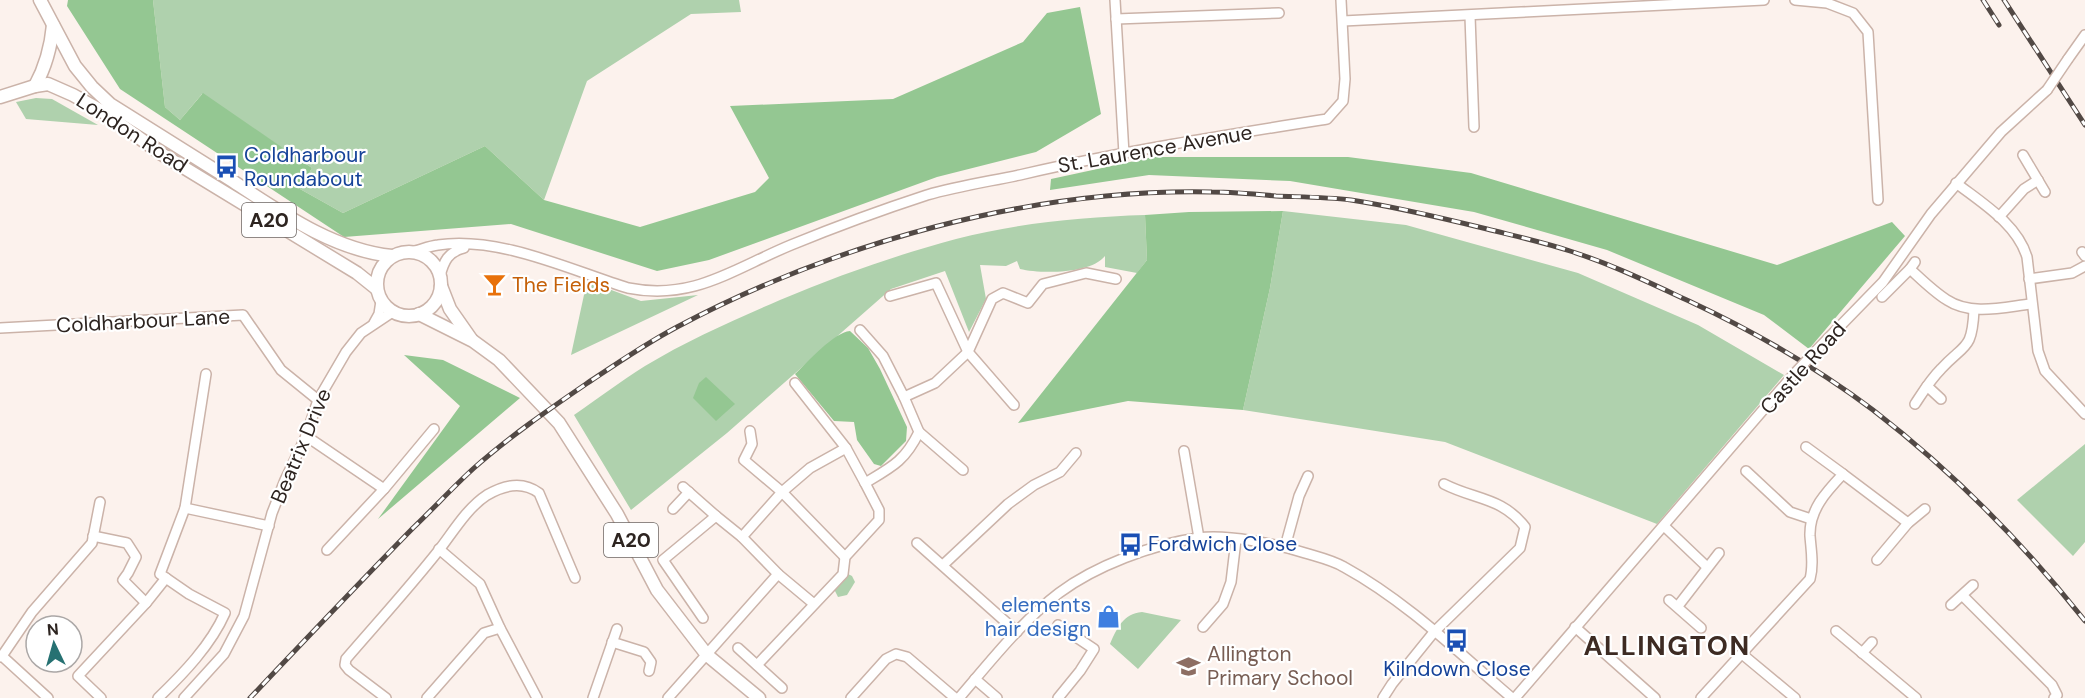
<svg xmlns="http://www.w3.org/2000/svg" width="2085" height="698" font-family="'DM Sans',sans-serif">
<style>
.green{fill:#afd1ad}
.forest{fill:#94c792}
.lines{fill:none;stroke-linecap:round;stroke-linejoin:round}
.minor-casing{stroke:#cbb3a9;stroke-width:12}
.major-casing{stroke:#cbb3a9;stroke-width:15}
.minor{stroke:#fff;stroke-width:9}
.major{stroke:#fff;stroke-width:12}
.rail-casing{stroke:#524945;stroke-width:5}
.rail{stroke:#fff;stroke-width:3;stroke-dasharray:9;stroke-linecap:butt}
.minor-bridge-casing{stroke:#cbb3a9;stroke-width:12;stroke-linecap:butt}
.minor-bridge{stroke:#fff;stroke-width:9}
.labels{text-anchor:middle;dominant-baseline:central;stroke-width:4.5;stroke-linejoin:round;paint-order:stroke}
.shield{fill:#fff;stroke:#6c6663;stroke-width:1.5}
.shield-label{font-size:20px;font-weight:bold;fill:#2d2420}
.street-label{font-size:21px;fill:#2d2420;stroke:#fff}
.transit-label{font-size:21px;fill:#164399;stroke:#fff;text-anchor:start}
.food-label{font-size:21px;fill:#c56008;stroke:#fff;text-anchor:start}
.shop-label{font-size:21px;fill:#366cbe;stroke:#fff;text-anchor:end}
.education-label{font-size:21px;fill:#785e54;stroke:#fff;text-anchor:start}
.district-label{font-size:27px;font-weight:bold;letter-spacing:1.5px;fill:#3d2b23;stroke:#fff}
</style>
<rect width="100%" height="100%" fill="#fcf2ed"/>
<g class="green">
<polygon points="153,0 739,0 741,12 691,14 587,81 544,200 485,146 343,213 300,189 312,168 202,94 180,120 165,107"/>
<polygon points="36,98 52,99 98,125 26,119 16,102"/>
<polygon points="1283,211 1406,225 1578,273 1698,325 1784,375 1657,524 1445,442 1243,410 1270,288"/>
<path d="M1145 215 1147 260 1137 273 1105 267V256C1091 274 1041 274 1020 269L1017 261 1006 266 980 265 986 299 969 332 945 271 891 289 727 433 631 510 574 415C597 399 621 381 645 366 688 340 734 320 780 300 837 276 896 255 956 239 1017 223 1082 217 1145 215Z"/>
<polygon points="587,281 641,301 698,295 571,355"/>
<polygon points="2085,444 2085,542 2073,556 2017,500"/>
<polygon points="846,573 852,576 855,582 847,595 838,597 834,589"/>
<path d="M1142 612 1181 620 1138 669 1110 644C1117 628 1123 614 1142 612Z"/>
</g>
<g class="forest">
<polygon points="68,0 153,0 165,107 180,120 203,93 312,168 300,189 343,213 485,146 544,200 640,227 755,192 769,178 730,106 893,99 1023,42 1047,13 1080,7 1101,114 1036,152 937,177 709,260 657,271 511,224 344,237 120,89 67,6"/>
<polygon points="1153,157 1348,157 1471,173 1777,265 1892,222 1905,236 1809,349 1764,315 1607,250 1474,212 1290,181 1149,175 1050,190 1051,179"/>
<polygon points="1283,211 1270,288 1243,410 1128,401 1018,423 1147,260 1145,215 1189,212"/>
<path d="M850 331 868 348 880 369 907 427 906 441 881 466 874 464 857 440 854 422 834 421 795 374C807 363 834 332 850 331Z"/>
<polygon points="404,355 443,360 520,398 378,519 460,406"/>
<polygon points="706,377 735,404 716,421 693,398 699,383"/>
</g>
<g class="lines">
<defs>
<g id="minor">
<polyline points="1115,0 1124,154"/>
<polyline points="1795,0 1827,3 1853,13 1868,32 1878,200"/>
<polyline points="1470,16 1474,127"/>
<polyline points="1116,19 1279,13"/>
<path d="M1343 21C1483 15 1623 7 1764 0"/>
<polyline points="2068,59 2085,35"/>
<polyline points="2023,155 2045,192"/>
<path d="M1956 183C1982 203 2017 224 2027 257L2038 351 2045 371 2085 414"/>
<polyline points="1999,217 2024,189 2038,180"/>
<path d="M411 252C420 250 429 246 438 245 500 236 570 270 628 288 693 301 733 269 791 245 835 227 881 210 927 195 958 186 992 181 1024 174 1124 151 1226 135 1327 119L1343 101 1345 79 1341 0"/>
<polyline points="2082,252 2085,256"/>
<path d="M1910 269C1922 280 1934 292 1947 300 1971 316 2004 307 2031 304"/>
<path d="M440 276C444 261 448 252 464 248"/>
<polyline points="2029,279 2072,273 2085,266"/>
<polyline points="890,296 936,283 968,352 1014,405"/>
<polyline points="1882,297 1910,269 1915,262"/>
<polyline points="374,323 379,314 381,301"/>
<polyline points="0,328 243,315 281,370 318,400"/>
<polyline points="860,330 883,356 904,397"/>
<polyline points="1810,357 1883,282 1931,214 2001,132 2047,90"/>
<polyline points="795,383 846,448"/>
<polyline points="1927,386 1941,399"/>
<path d="M1915 404C1923 392 1930 380 1941 369 1965 343 1972 351 1974 310"/>
<polyline points="750,431 752,444 744,460 782,492 845,557"/>
<polyline points="919,432 963,470"/>
<polyline points="306,436 384,489"/>
<polyline points="1184,451 1199,538"/>
<polyline points="1746,471 1790,512 1811,519"/>
<polyline points="1843,474 1908,523"/>
<polyline points="683,487 716,516"/>
<polyline points="185,508 269,526"/>
<polyline points="673,509 689,492"/>
<polyline points="1664,526 1707,567"/>
<polyline points="93,536 127,543 136,557 128,573 123,580 146,603 78,676 101,698"/>
<polyline points="917,543 1017,632"/>
<polyline points="1285,547 1299,496 1308,476"/>
<polyline points="439,549 480,584 500,628 537,698"/>
<polyline points="327,550 384,489 434,429"/>
<polyline points="1877,560 1908,523 1925,509"/>
<polyline points="943,565 1008,504 1034,485 1060,472 1076,453"/>
<polyline points="778,574 814,604"/>
<polyline points="1963,596 2052,685 2057,695 2054,698"/>
<polyline points="1669,600 1701,628"/>
<polyline points="146,603 166,578"/>
<polyline points="1951,605 1973,585"/>
<polyline points="1678,606 1719,553"/>
<polyline points="703,618 663,560 716,516 742,537"/>
<polyline points="1058,625 1094,649 1080,671 1058,698"/>
<polyline points="1203,627 1223,604 1231,582 1236,540"/>
<polyline points="1575,627 1655,698"/>
<polyline points="1836,631 1916,698"/>
<polyline points="612,642 644,652 651,662 649,671"/>
<polyline points="738,648 782,688"/>
<polyline points="1862,653 1872,642"/>
<polyline points="1742,654 1795,698"/>
<polyline points="2,656 32,612 92,543 100,502"/>
<polyline points="0,657 2,656 48,698"/>
<polyline points="757,665 843,574 845,557 879,520 879,510 865,483"/>
<polyline points="975,679 997,698"/>
<path d="M158 698C183 674 211 645 225 613L189 594 160 574 185 508 206 374"/>
<polyline points="184,698 224,654 244,616 272,513 285,480 306,436 318,400 346,352 361,333 394,311"/>
<path d="M386 698 349 670 345 665 346 659C377 623 409 588 439 550 453 532 467 508 487 495 504 485 523 481 539 493L575 578"/>
<polyline points="427,698 484,633 500,628"/>
<polyline points="593,698 617,629"/>
<path d="M668 698 778 574 742 537 782 492 810 468 846 448 865 483C892 467 905 461 919 432L904 397 935 383 968 352 992 299 1003 293 1028 303 1043 284 1086 273 1116 279"/>
<polyline points="851,698 886,659 896,654 907,657 955,698"/>
<path d="M959 698C990 662 1021 622 1059 593 1095 566 1153 544 1198 538 1228 534 1276 544 1305 553 1318 557 1332 560 1344 567 1406 601 1458 652 1512 698"/>
<path d="M1383 698 1392 684 1434 632 1520 548 1525 527C1502 497 1475 500 1444 484"/>
<polyline points="1515,698 1794,374"/>
<path d="M1701 698 1810 579C1814 564 1811 550 1810 536 1809 510 1826 492 1843 474L1806 447"/>
</g>
<g id="major">
<path d="M40 0 75 66 92 87 110 104C150 129 191 155 231 180 280 212 333 250 392 256"/>
<path d="M35 86C46 66 51 47 53 25"/>
<polyline points="0,97 35,86 48,84 73,95 105,113 160,153 357,273 377,289"/>
<circle cx="409" cy="284" r="32"/>
<polyline points="441,286 450,309 471,339"/>
<polyline points="419,314 473,341 499,360 559,423 617,514 657,590 707,655 759,698"/>
</g>
</defs>
<use href="#minor" class="minor-casing"/>
<use href="#major" class="major-casing"/>
<use href="#minor" class="minor"/>
<use href="#major" class="major"/>
<defs>
<g id="rail">
<polyline points="1983,0 1999,25"/>
<polyline points="2004,0 2085,125"/>
<path d="M250 698C304 641 358 584 413 528 434 508 453 487 474 468 509 437 548 410 586 384 616 364 645 344 677 327 835 243 1032 188 1212 192 1233 192 1255 194 1276 196 1301 197 1326 197 1351 200 1397 207 1442 218 1487 229 1515 236 1543 242 1570 251 1611 264 1650 283 1689 301 1753 331 1816 367 1873 410 1952 471 2023 543 2085 621"/>
</g>
</defs>
<use href="#rail" class="rail-casing"/>
<use href="#rail" class="rail"/>
<defs>
<g id="minor-bridge">
<polyline points="2047,90 2068,59"/>
<polyline points="1794,374 1810,357"/>
</g>
</defs>
<use href="#minor-bridge" class="minor-bridge-casing"/>
<use href="#minor-bridge" class="minor-bridge"/>
</g>
<defs>
<symbol id="bus-bare" viewBox="-9 -9 18 18"><path d="M-5-6H5V4H4V6H2V4H-2V6H-4V4H-5ZM-3.5-4V0h7V-4ZM-3.5 1.2v1.5H-2V1.2ZM2 1.2v1.5H3.5V1.2Z" fill="#1a4fb4" stroke="#fff" stroke-width="2.5" paint-order="stroke"/></symbol>
<symbol id="bar-bare" viewBox="-9 -9 18 18"><path d="M-6-5H6L.8 .8V4.5H3.5V6h-7V4.5H-.8V.8Z" fill="#e8710a" stroke="#fff" stroke-width="2.5" paint-order="stroke"/></symbol>
<symbol id="shop-bare" viewBox="-9 -9 18 18"><path d="M-5-2.5h2.3a2.7 3.5 0 0 1 5.4 0H5L5.5 6h-11ZM-1.5-2.5h3a1.5 2.3 0 0 0-3 0Z" fill="#3f7fe0" stroke="#fff" stroke-width="2.5" paint-order="stroke"/></symbol>
<symbol id="school-bare" viewBox="-9 -9 18 18"><path d="M0-5L7-2L0 1L-7-2ZM-4 1L0 2.5L4 1V4Q0 6-4 4Z" fill="#8d6e63" stroke="#fff" stroke-width="2.5" paint-order="stroke"/></symbol>
</defs>
<g fill-rule="evenodd">
<use href="#bus-bare" x="210" y="150" width="33" height="33"/>
<use href="#bar-bare" x="478" y="268" width="33" height="33"/>
<use href="#bus-bare" x="1114" y="528" width="33" height="33"/>
<use href="#shop-bare" x="1092" y="600" width="33" height="33"/>
<use href="#bus-bare" x="1440" y="624" width="33" height="33"/>
<use href="#school-bare" x="1172" y="650" width="33" height="33"/>
</g>
<g class="labels">
<g class="shield">
<rect x="242" y="203" width="54" height="34" rx="4.5"/>
<rect x="604" y="523" width="54" height="34" rx="4.5"/>
</g>
<g class="shield-label">
<text x="269" y="220">A20</text>
<text x="631" y="540">A20</text>
</g>
<g class="street-label">
<text transform="translate(132 133) rotate(33)">London Road</text>
<text transform="translate(1155 149) rotate(-10)">St. Laurence Avenue</text>
<text transform="translate(143 321) rotate(-3)">Coldharbour Lane</text>
<text transform="translate(1803 368) rotate(-48)">Castle Road</text>
<text transform="translate(301 446) rotate(-67)">Beatrix Drive</text>
</g>
<g class="transit-label">
<text x="244" y="155">Coldharbour<tspan x="244" dy="24">Roundabout</tspan></text>
<text x="1148" y="544">Fordwich Close</text>
<text x="1457" y="669" text-anchor="middle">Kilndown Close</text>
</g>
<g class="food-label">
<text x="512" y="285">The Fields</text>
</g>
<g class="shop-label">
<text x="1091" y="605">elements<tspan x="1091" dy="24">hair design</tspan></text>
</g>
<g class="education-label">
<text x="1207" y="654">Allington<tspan x="1207" dy="24">Primary School</tspan></text>
</g>
<g class="district-label">
<text x="1667" y="645">ALLINGTON</text>
</g>
</g>
<g transform="translate(54 644) rotate(355)"><circle r="28" fill="#ffffff" stroke="#aba7a6" stroke-width="1.5"/>
<path d="M0-4.5L10 22L0 15L-10 22Z" fill="#267172"/>
<text y="-9" font-size="16" font-weight="bold" text-anchor="middle" fill="#2d2420">N</text>
</g>
</svg>
